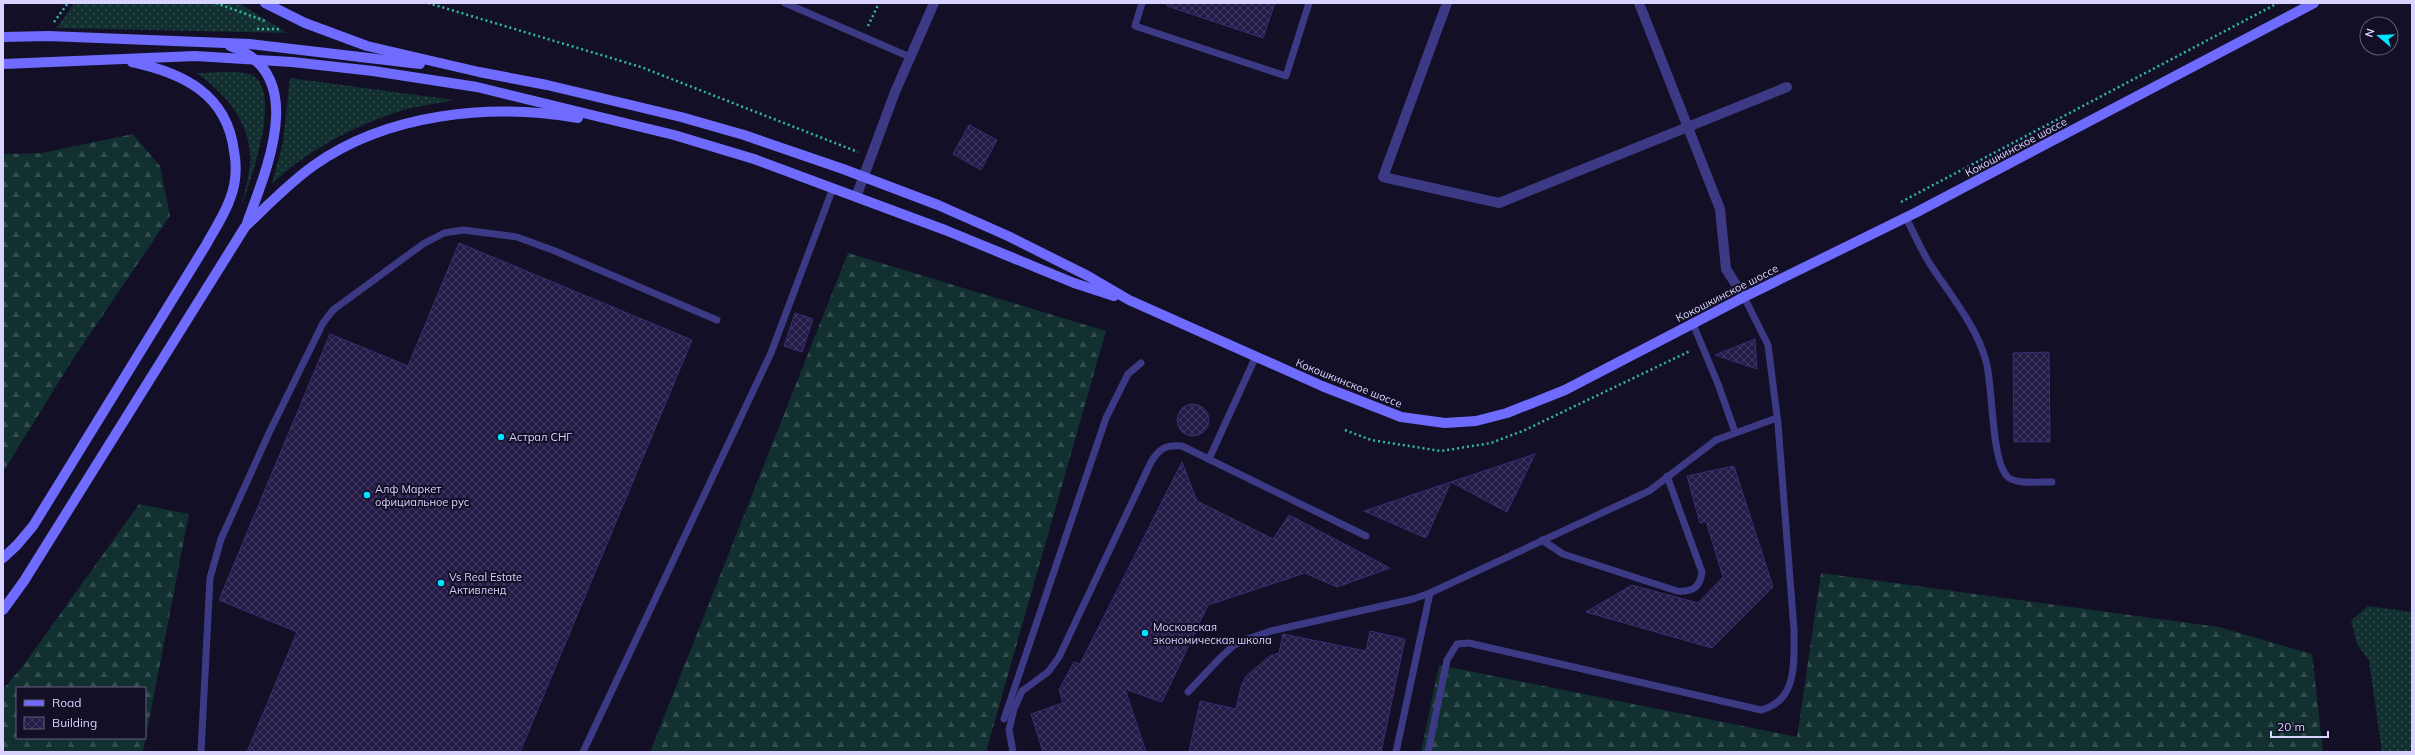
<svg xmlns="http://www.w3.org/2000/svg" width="2415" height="755" font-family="Mulish,sans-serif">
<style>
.grass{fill:url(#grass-dots)}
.forest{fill:url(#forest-firs);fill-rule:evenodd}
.building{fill:url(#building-cross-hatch);stroke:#3b2d73}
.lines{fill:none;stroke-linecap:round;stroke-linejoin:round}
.path{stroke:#2fb8b0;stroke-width:2.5;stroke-dasharray:2 3;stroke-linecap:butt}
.service{stroke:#3d3a85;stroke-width:7}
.minor{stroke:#3d3a85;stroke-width:10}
.secondary{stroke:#6f6bff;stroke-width:10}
.poi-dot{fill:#00e5ff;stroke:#130f26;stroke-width:1.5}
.labels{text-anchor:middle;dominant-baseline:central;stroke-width:4;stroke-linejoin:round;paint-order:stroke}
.street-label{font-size:11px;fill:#d9d4ff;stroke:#130f26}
.poi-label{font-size:11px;fill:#d9d4ff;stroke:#130f26;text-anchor:start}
</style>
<defs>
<pattern id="grass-dots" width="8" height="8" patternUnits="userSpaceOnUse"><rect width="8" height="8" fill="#12302f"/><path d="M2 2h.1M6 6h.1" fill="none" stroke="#344d4e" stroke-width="1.8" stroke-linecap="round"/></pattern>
<pattern id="forest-firs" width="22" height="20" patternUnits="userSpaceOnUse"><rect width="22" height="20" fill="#12302f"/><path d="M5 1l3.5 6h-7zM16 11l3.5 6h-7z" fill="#344d4e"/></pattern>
<pattern id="building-cross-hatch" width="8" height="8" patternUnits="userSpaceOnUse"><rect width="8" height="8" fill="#241b47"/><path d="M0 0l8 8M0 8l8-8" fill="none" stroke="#433b63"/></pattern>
</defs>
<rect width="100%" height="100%" fill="#130f26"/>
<g class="grass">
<polygon points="74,3 239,3 287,33 57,28"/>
<path d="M196 73C211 73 236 70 249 74 286 86 249 184 241 207 244 194 248 180 250 167 254 128 228 94 196 73Z"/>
<path d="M290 78 454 100C433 104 409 107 388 115 347 130 304 153 272 184L283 142Z"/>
<polygon points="2368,606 2412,612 2412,752 2382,752 2369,660 2357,644 2351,621"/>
</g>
<g class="forest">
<polygon points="133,134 160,166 170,216 73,359 3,472 3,154 42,153"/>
<polygon points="848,253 1106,331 986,752 650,752"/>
<path d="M139 504 189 514 143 752H3V689L23 666ZM17 688H145V738H17Z"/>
<polygon points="1821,573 2219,627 2312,654 2323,752 1421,752 1439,665 1797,737"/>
</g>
<g class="building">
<polygon points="1167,3 1275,3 1263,38 1167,6"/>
<polygon points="969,125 997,140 981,170 953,154"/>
<polygon points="459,243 692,340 520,752 247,752 297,632 219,600 330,334 408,366"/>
<polygon points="795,313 813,319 802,352 784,346"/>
<polygon points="1755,339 1757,369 1715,355"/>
<polygon points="2049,352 2050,442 2014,442 2013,353"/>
<circle cx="1193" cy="420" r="16"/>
<polygon points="1535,454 1507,512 1451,482"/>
<polygon points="1182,462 1197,501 1273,539 1289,515 1390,568 1337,587 1305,573 1208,605 1162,702 1125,689 1146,752 1043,752 1031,714 1063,703 1059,690 1074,662 1080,664"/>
<polygon points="1734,466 1773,587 1712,648 1586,612 1632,585 1698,603 1723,577 1706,521 1700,523 1687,476"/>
<polygon points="1451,482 1426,538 1364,511"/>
<polygon points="1370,631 1405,639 1381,752 1189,752 1200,701 1236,709 1241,687 1246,676 1270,656 1279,653 1283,634 1366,651"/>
</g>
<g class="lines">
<g class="path">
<polyline points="216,3 265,21"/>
<polyline points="428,3 641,67 858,152"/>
<polyline points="54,22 68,3"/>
<polyline points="868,26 879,3"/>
<polyline points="257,29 282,29"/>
<polyline points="1901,202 2278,3"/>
<polyline points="1345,430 1371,440 1441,451 1491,443 1525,430 1690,351"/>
</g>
<g class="service">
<polyline points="785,3 910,57"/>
<polyline points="1142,3 1135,26 1286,76 1309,3"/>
<path d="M1906 218C1914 233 1921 250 1930 264 1950 295 1976 325 1986 361 1993 386 1991 456 2006 475 2014 486 2040 481 2052 482"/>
<polyline points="1693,324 1718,384 1735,432"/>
<polyline points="1209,459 1256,356"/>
<path d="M1542 540 1563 554 1677 591C1692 592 1700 588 1702 572L1667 476"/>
<polyline points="1188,692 1220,658 1234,645 1247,639 1271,631 1413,599 1430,593 1649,491 1716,440 1777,418"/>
<polyline points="1004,719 1106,418 1128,374 1141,363"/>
<polyline points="201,752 210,578 221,539 269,433 323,323 333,310 423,244 444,233 463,230 517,237 555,251 717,320"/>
<polyline points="583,752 771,353 833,188"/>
<path d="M1013 752 1009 730 1014 709 1022 691 1048 672 1059 657 1151 462C1160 448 1165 445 1182 446L1366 536"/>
<polyline points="1396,752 1430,593"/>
<path d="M1428 752 1447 660 1457 644 1469 643 1761 710C1798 701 1794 661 1794 630L1778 424 1768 345 1744 297"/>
</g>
<g class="minor">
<polyline points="1447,3 1383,177 1499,203 1787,87"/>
<polyline points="1639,3 1720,209 1726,269 1744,297"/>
<polyline points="856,197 895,92 934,3"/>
</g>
<g class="secondary">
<polyline points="265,3 305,23 367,46 479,72 547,85 681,117 744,135 843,169 938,205 1008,236 1088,276 1129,300 1322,386 1401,417 1445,423 1476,421 1507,413 1565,390 1744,297 1917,212 2314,3"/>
<polyline points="3,37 48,36 250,44 420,64"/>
<path d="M230 46C309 73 267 168 247 223"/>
<polyline points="3,64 195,56 292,62 373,71 477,87 674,135 754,159 945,230 1074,283 1114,296"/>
<path d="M3 558 17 545 33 526 206 245C214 230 224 216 230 199 236 184 237 167 234 151 227 94 183 73 132 62"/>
<path d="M3 610 24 581 245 227C267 206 288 184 313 166 387 113 491 103 578 118"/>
</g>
</g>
<g class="poi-dot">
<circle cx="501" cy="437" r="4"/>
<circle cx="367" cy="495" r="4"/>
<circle cx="441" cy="583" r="4"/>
<circle cx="1145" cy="633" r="4"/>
</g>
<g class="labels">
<g class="street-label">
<text transform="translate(2016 147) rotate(-28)">Кокошкинское шоссе</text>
<text transform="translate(1727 293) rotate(-27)">Кокошкинское шоссе</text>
<text transform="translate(1349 383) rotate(22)">Кокошкинское шоссе</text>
</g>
<g class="poi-label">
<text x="509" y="437">Астрал СНГ</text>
<text x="375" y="489">Алф Маркет<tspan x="375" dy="13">официальное рус</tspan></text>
<text x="449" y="577">Vs Real Estate<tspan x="449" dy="13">Активленд</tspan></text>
<text x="1153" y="627">Московская<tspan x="1153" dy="13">экономическая школа</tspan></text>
</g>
</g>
<rect width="2415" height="755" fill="none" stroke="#d9d4ff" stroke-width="8"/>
<rect x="16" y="687" width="130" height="52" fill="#130f26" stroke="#625e7d"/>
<rect x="24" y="700" width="20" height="6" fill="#6f6bff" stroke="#625e7d"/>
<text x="52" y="707" font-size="12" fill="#d9d4ff">Road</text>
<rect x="24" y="717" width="20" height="12" fill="url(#building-cross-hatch)" stroke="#625e7d"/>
<text x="52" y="727" font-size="12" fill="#d9d4ff">Building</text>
<g transform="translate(2379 36) rotate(289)"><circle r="19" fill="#130f26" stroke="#625e7d"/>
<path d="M0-3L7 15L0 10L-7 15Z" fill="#00e5ff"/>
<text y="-6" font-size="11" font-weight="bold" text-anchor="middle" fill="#d9d4ff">N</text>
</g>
<path d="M2271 731v6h57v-6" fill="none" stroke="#d9d4ff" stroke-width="2"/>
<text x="2277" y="731" font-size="12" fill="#d9d4ff" stroke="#130f26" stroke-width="3" paint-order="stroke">20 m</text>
</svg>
